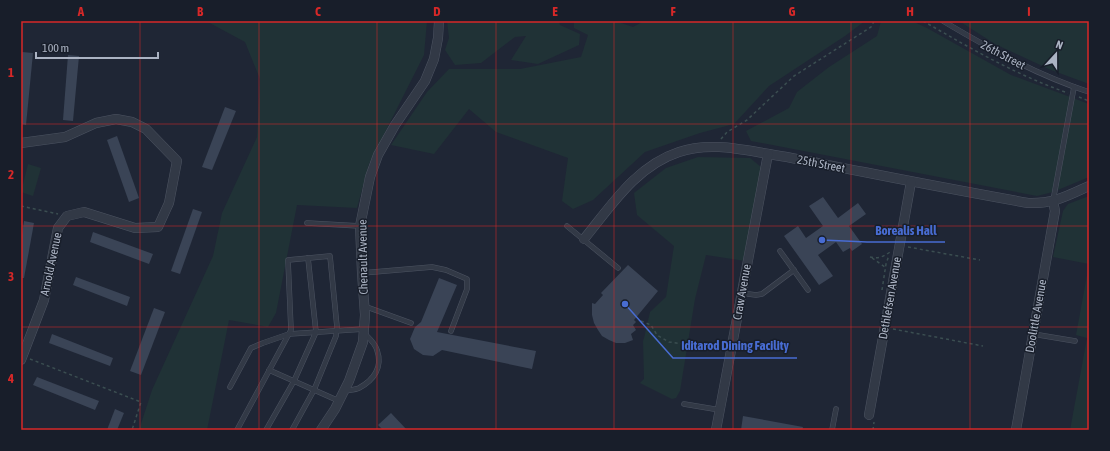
<svg xmlns="http://www.w3.org/2000/svg" width="1110" height="451" font-family="'Asap Condensed',sans-serif">
<style>
.green{fill:#203236}
.building{fill:#3a4456}
.lines{fill:none;stroke-linecap:round;stroke-linejoin:round}
.lane-casing{stroke:#4c5361;stroke-width:5.5}
.street-casing{stroke:#4c5361;stroke-width:10}
.path{stroke:#3b4e51;stroke-width:1.5;stroke-dasharray:3 3;stroke-linecap:butt}
.lane{stroke:#323946;stroke-width:4.5}
.street{stroke:#323946;stroke-width:9}
.grid{fill:none;stroke:#d62828;stroke-width:1;stroke-opacity:0.55}
.labels{text-anchor:middle;dominant-baseline:central;stroke-width:3;stroke-linejoin:round;paint-order:stroke}
.street-label{font-size:12px;fill:#abb3c3;stroke:#181e2a}
.leader{fill:none;stroke:#486cd2;stroke-width:1.5}
.callout-dot{fill:#486cd2;stroke:#181e2a;stroke-width:1.5}
.callout-label{font-size:13px;text-anchor:middle;font-weight:bold;fill:#486cd2;stroke:#181e2a;stroke-width:3;stroke-linejoin:round;paint-order:stroke}
.neatline{fill:none;stroke:#d62828;stroke-width:1.5}
.grid-label{font-size:13px;text-anchor:middle;font-weight:bold;fill:#d62828}
</style>
<rect width="100%" height="100%" fill="#1f2635"/>
<g class="green">
<polygon points="206,21 427,21 424,55 369,164 357,208 297,205 276,313 268,327 229,320 207,430 139,430 152,390 213,256 222,213 257,137 260,79 245,42"/>
<polygon points="447,21 559,21 560,25 580,34 579,45 538,64 511,60 526,36 515,37 481,63 455,65 445,50 449,38"/>
<polygon points="574,21 615,21 633,27 644,21 865,21 845,36 769,86 734,124 700,133 645,152 593,200 573,209 562,201 568,158 496,132 469,109 434,154 391,145 427,92 449,69 520,69 581,57 588,35 574,28"/>
<polygon points="881,21 912,21 927,28 1011,75 1089,104 1089,177 1053,192 1037,196 751,141 746,131 789,108 797,92 829,67 877,36"/>
<polygon points="959,21 1089,21 1089,84 1051,70 995,44"/>
<polygon points="698,157 750,158 761,167 745,261 706,255 695,299 680,391 676,398 672,399 640,383 644,379 643,341 644,338 650,312 666,297 674,246 637,215 634,193 666,168"/>
<polygon points="28,164 41,168 33,196 21,192"/>
<polygon points="1089,196 1089,430 1070,430 1087,338 1076,335 1089,264 1053,257 1063,211 1068,204"/>
</g>
<g class="building">
<polygon points="22,52 33,53 26,125 21,124 21,66"/>
<polygon points="68,55 79,56 73,121 63,120"/>
<polygon points="225,107 236,111 212,170 202,167"/>
<polygon points="117,136 139,198 129,202 107,140"/>
<polygon points="823,197 838,218 858,203 866,214 849,226 862,244 852,251 850,248 843,252 836,242 818,255 833,276 819,285 784,236 798,226 806,238 823,226 809,206"/>
<polygon points="193,209 202,212 180,274 171,271"/>
<polygon points="24,221 34,223 24,278 21,278 21,241"/>
<polygon points="93,232 153,254 149,264 90,242"/>
<polygon points="628,265 658,291 634,320 636,322 633,325 636,330 631,334 633,340 625,343 616,343 609,340 602,336 598,330 594,323 592,315 592,303 595,304 603,295 601,293"/>
<polygon points="76,277 130,297 127,306 73,285"/>
<polygon points="439,278 457,285 437,332 536,351 532,369 442,350 433,356 423,355 414,349 410,339 415,327 421,322"/>
<polygon points="154,308 165,312 141,375 130,371"/>
<polygon points="52,334 113,358 110,366 49,343"/>
<polygon points="37,377 99,401 95,410 33,385"/>
<polygon points="115,409 124,413 117,430 107,430"/>
<polygon points="391,413 407,430 383,430 378,425"/>
<polygon points="743,416 803,427 802,430 741,430"/>
</g>
<g class="lines">
<defs>
<g id="lane">
<path d="M943 21C990 49 1037 75 1089 92"/>
<polyline points="1053,201 1074,87"/>
<polyline points="307,223 360,226"/>
<polyline points="567,226 618,268"/>
<polyline points="780,251 808,290"/>
<polyline points="362,273 432,267 446,270 467,279 467,289 451,331"/>
<polyline points="741,293 756,295 762,294 794,270"/>
<polyline points="364,306 411,323"/>
<polyline points="1033,334 1075,341"/>
<polyline points="269,370 339,401"/>
<polyline points="230,387 251,348 263,343 289,334 364,329"/>
<path d="M344 391C349 390 355 390 359 388 374 380 383 367 377 350 375 343 369 338 364 333"/>
<polyline points="684,404 720,410"/>
<polyline points="237,430 291,330 288,260 330,256 337,327 336,336 314,390 292,430"/>
<polyline points="266,430 294,381 316,332 308,258"/>
<polyline points="832,430 836,409"/>
</g>
<g id="street">
<polyline points="21,143 65,137 96,123 116,119 132,122 146,129 177,161 169,203 158,227 135,228 84,212 67,216 58,228 44,300 21,360"/>
<path d="M584 239C611 206 636 166 679 152 708 142 739 149 769 154 800 159 832 166 864 172 919 183 973 193 1028 203 1053 204 1067 196 1089 186"/>
<polyline points="869,415 911,182"/>
<polyline points="321,430 335,409 349,381 363,342 365,315 362,273 360,226 370,177 378,155 395,125 425,81 434,59 438,38 439,21"/>
<polyline points="716,430 768,154"/>
<polyline points="1016,430 1055,211 1053,201"/>
</g>
</defs>
<use href="#lane" class="lane-casing"/>
<use href="#street" class="street-casing"/>
<g class="path">
<path d="M923 21C970 48 1016 75 1068 93"/>
<polyline points="1079,97 1089,101"/>
<polyline points="721,139 727,132 747,120 794,76 871,27 874,21"/>
<polyline points="21,206 58,214"/>
<polyline points="908,247 980,260"/>
<path d="M870 257C878 259 883 257 890 252"/>
<polyline points="872,258 885,267"/>
<polyline points="882,290 886,264 889,255"/>
<polyline points="641,321 651,325 657,335 669,342 691,345"/>
<polyline points="893,329 983,346"/>
<polyline points="30,359 141,402 132,430"/>
<polyline points="873,430 874,422"/>
</g>
<use href="#lane" class="lane"/>
<use href="#street" class="street"/>
</g>
<path class="grid" d="M140 21V430M259 21V430M377 21V430M496 21V430M614 21V430M733 21V430M851 21V430M970 21V430M21 124H1089M21 226H1089M21 327H1089"/>
<g class="labels">
<g class="street-label">
<text transform="translate(1003 55) rotate(28)">26th Street</text>
<text transform="translate(821 164) rotate(11)">25th Street</text>
<text transform="translate(363 257) rotate(-91)">Chenault Avenue</text>
<text transform="translate(51 264) rotate(-78)">Arnold Avenue</text>
<text transform="translate(742 292) rotate(-80)">Craw Avenue</text>
<text transform="translate(890 298) rotate(-80)">Dethlefsen Avenue</text>
<text transform="translate(1036 316) rotate(-80)">Doolittle Avenue</text>
</g>
</g>
<path class="leader" d="M822 240L867 242H945M625 304L673 358H797"/>
<g class="callout-dot">
<circle cx="822" cy="240" r="4"/>
<circle cx="625" cy="304" r="4"/>
</g>
<g class="callout-label">
<text x="906" y="235">Borealis Hall</text>
<text x="735" y="350">Iditarod Dining Facility</text>
</g>
<rect width="1110" height="451" fill="none" stroke="#181e2a" stroke-width="44"/>
<g transform="translate(1056 54) rotate(21)" stroke="#181e2a" stroke-width="3" paint-order="stroke">
<path d="M0-3L7 15L0 10L-7 15Z" fill="#abb3c3"/>
<text y="-6" font-size="11" font-weight="bold" text-anchor="middle" fill="#abb3c3">N</text>
</g>
<path d="M36 52v6h122v-6" fill="none" stroke="#abb3c3" stroke-width="2"/>
<text x="42" y="52" font-size="12" fill="#abb3c3" stroke="#181e2a" stroke-width="3" paint-order="stroke">100 m</text>
<rect x="22" y="22" width="1066" height="407" class="neatline"/>
<g class="grid-label">
<text x="81" y="16">A</text>
<text x="200" y="16">B</text>
<text x="318" y="16">C</text>
<text x="437" y="16">D</text>
<text x="555" y="16">E</text>
<text x="673" y="16">F</text>
<text x="792" y="16">G</text>
<text x="910" y="16">H</text>
<text x="1029" y="16">I</text>
<text x="11" y="77">1</text>
<text x="11" y="179">2</text>
<text x="11" y="281">3</text>
<text x="11" y="383">4</text>
</g>
</svg>
